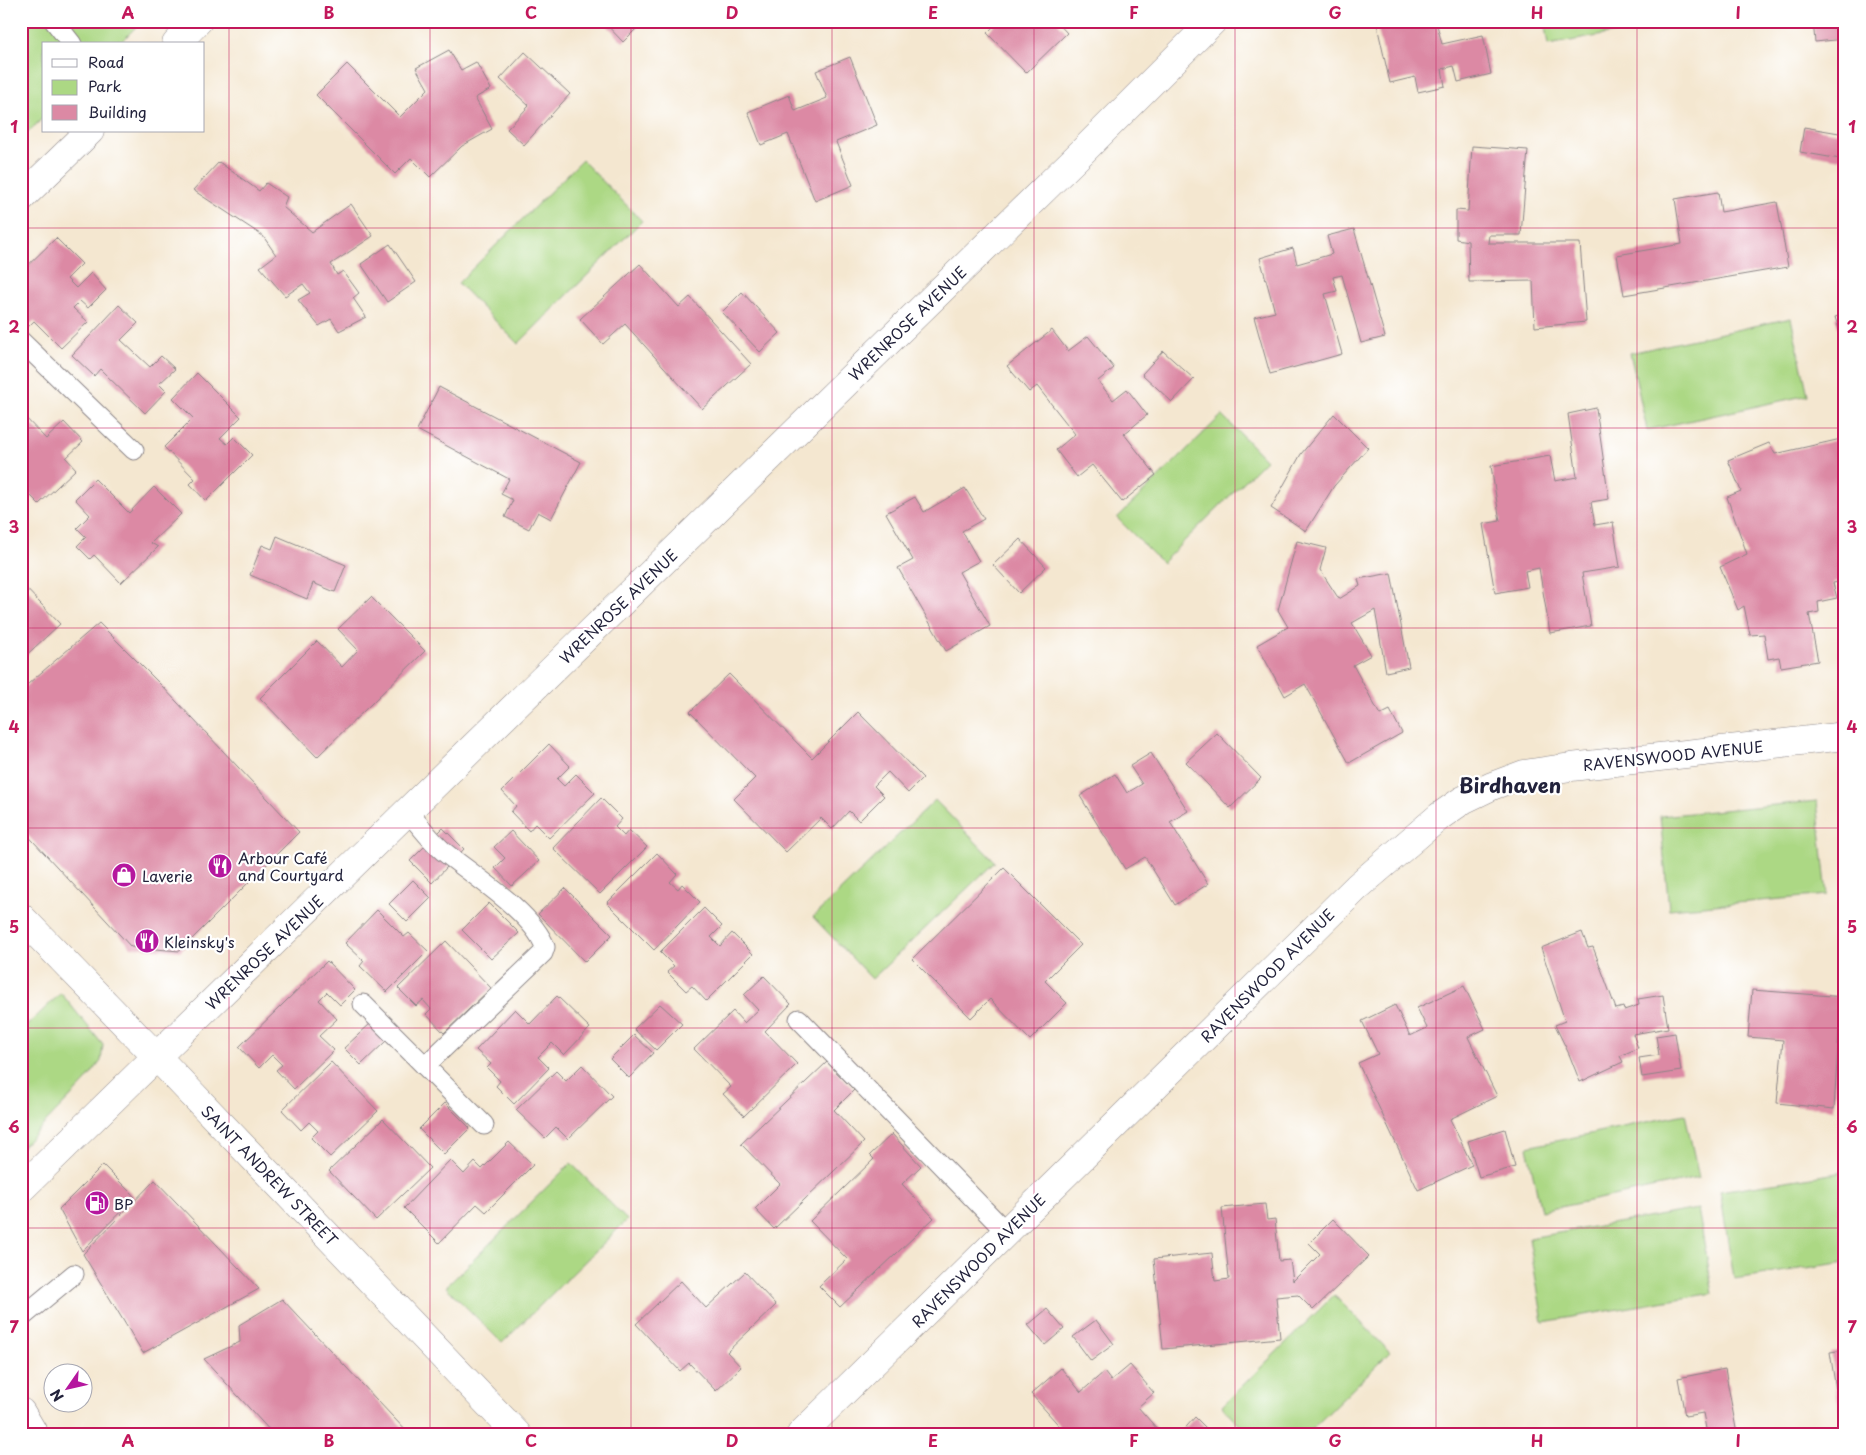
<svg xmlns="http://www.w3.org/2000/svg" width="1866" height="1455" font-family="'Playpen Sans',sans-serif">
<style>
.green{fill:#acd884;stroke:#677d60}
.building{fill:#dc89a4}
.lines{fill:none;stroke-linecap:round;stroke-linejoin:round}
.service-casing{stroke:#8b8486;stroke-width:21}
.minor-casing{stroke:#8b8486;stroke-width:29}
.service{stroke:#fff;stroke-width:19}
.minor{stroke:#fff;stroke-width:28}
.grid{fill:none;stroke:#c2185b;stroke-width:1;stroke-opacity:0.55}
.labels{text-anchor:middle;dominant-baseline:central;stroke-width:4.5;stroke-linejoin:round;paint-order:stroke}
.street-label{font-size:15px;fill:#22223b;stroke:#fff}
.poi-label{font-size:15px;fill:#22223b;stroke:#fff;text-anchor:start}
.district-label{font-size:20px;font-weight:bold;fill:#22223b;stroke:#fff}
.neatline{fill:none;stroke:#c2185b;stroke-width:2}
.grid-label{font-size:16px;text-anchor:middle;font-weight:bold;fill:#c2185b}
</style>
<rect width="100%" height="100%" fill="#fff"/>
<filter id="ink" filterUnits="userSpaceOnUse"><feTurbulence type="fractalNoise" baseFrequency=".02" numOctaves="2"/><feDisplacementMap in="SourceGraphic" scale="10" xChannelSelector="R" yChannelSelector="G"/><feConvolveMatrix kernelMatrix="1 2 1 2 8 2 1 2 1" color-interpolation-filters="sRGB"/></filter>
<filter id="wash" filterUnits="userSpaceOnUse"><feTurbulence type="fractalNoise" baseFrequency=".0096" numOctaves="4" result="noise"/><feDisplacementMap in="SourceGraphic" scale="20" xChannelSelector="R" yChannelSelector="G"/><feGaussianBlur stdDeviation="1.12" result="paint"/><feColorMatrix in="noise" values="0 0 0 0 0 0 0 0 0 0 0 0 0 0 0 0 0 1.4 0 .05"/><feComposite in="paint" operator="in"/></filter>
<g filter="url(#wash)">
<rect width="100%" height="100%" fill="#f4e7d0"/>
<g class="green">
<polygon points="21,21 142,21 119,44 44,44 44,117 21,139"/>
<polygon points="1544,21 1681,21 1548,45"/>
<polygon points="582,160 642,221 518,344 458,283"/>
<polygon points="1791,318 1808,395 1647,430 1630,353"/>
<polygon points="1222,415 1266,460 1162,563 1117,518"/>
<polygon points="935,800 995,862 872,979 813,917"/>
<polygon points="1817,801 1827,895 1669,909 1660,816"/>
<polygon points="61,993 103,1045 101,1061 86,1081 21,1148 21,1031"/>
<polygon points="1685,1114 1699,1178 1541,1211 1527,1147"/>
<polygon points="571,1163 627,1220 502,1343 446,1287"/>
<polygon points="1845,1172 1845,1262 1734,1279 1720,1191"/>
<polygon points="1698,1209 1713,1293 1543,1322 1529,1238"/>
<polygon points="1334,1295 1390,1352 1307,1434 1248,1434 1222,1406"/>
</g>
<g id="blocks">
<g class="building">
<polygon points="603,21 644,21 623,42"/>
<polygon points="999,21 1056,21 1067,33 1026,73 987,33"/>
<polygon points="1376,21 1436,21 1442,44 1483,35 1491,74 1458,82 1454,66 1442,69 1445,86 1418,92 1415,77 1390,83"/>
<polygon points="1813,21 1845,21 1845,39 1815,42"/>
<polygon points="449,50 461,70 476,62 491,89 475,98 492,129 462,146 430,177 411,158 395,174 316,95 347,64 400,117 428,89 416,68"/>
<polygon points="525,52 570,94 524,145 507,129 529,106 500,79"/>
<polygon points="850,57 877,125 836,142 853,185 815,201 788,134 761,145 748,112 789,95 795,111 827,98 816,71"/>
<polygon points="1804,127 1845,134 1845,144 1843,144 1840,159 1800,152"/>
<polygon points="1472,146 1528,150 1521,235 1489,235 1488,243 1580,243 1586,322 1535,327 1533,281 1469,282 1468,241 1456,239 1456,210 1468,211"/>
<polygon points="219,162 259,191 266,183 287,197 283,207 312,232 351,204 373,236 331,264 337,275 343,271 359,293 353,298 366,317 339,331 331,319 319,326 298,300 310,293 303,284 285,296 260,267 276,255 263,236 193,190"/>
<polygon points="1718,192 1721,212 1777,202 1788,267 1624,295 1617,255 1682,244 1675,199"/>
<polygon points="1354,229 1385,337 1361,343 1342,275 1333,277 1337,291 1325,294 1342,354 1270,374 1254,317 1275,312 1260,258 1293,248 1297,264 1332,254 1327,236"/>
<polygon points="56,238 82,264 67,279 76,288 91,273 106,290 88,308 80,301 73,308 88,322 61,348 34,321 27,328 21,323 21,272"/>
<polygon points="390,244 416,282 387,302 361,264"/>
<polygon points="640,264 679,307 690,297 751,364 702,409 625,324 603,344 580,319"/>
<polygon points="742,292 780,333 760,352 722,312"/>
<polygon points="119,305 138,323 121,340 150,367 161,356 175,369 159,384 166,391 145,413 100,369 94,376 72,355"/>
<polygon points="1845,314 1845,345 1844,345 1835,317"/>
<polygon points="1052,330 1068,351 1088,336 1114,368 1098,381 1113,400 1127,389 1147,415 1124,434 1156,475 1122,502 1092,465 1077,477 1056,450 1075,434 1037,386 1029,392 1007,366"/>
<polygon points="1163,351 1194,379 1172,402 1142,374"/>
<polygon points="197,373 241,417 220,438 227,444 234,437 252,455 206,501 190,484 195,479 164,447 193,418 173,398"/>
<polygon points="439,387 581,462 551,519 538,512 529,529 505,517 513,500 501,494 509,479 417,430"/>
<polygon points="1596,408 1609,499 1591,502 1595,525 1613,522 1620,567 1582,573 1591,626 1550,633 1539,568 1525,571 1528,587 1495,593 1483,524 1500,521 1491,466 1550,456 1555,481 1577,477 1568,414"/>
<polygon points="21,413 46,439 64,422 83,442 66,458 76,469 39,504 21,486"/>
<polygon points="1334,414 1368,448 1334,486 1306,531 1271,508 1301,454"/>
<polygon points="1841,439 1845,460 1845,581 1833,583 1837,598 1818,602 1819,612 1809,614 1818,661 1781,667 1779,657 1768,659 1764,634 1750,635 1744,606 1738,610 1720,567 1747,554 1727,497 1741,491 1728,460 1769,443 1775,454"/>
<polygon points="95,479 129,513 154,487 181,514 151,543 158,547 121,583 94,555 90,559 77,546 86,537 77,528 90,515 75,499"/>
<polygon points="965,488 984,519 962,531 979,561 959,572 990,626 946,651 898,568 913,560 886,513 915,497 924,512"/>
<polygon points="277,536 346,565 335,592 313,583 307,599 250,575 262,545 272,549"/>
<polygon points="1020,539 1046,567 1019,593 993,565"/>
<polygon points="1297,541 1326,548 1320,570 1339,599 1360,586 1358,579 1391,573 1409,667 1386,672 1375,610 1352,623 1371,655 1353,665 1380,715 1390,710 1402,733 1349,763 1305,684 1285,696 1257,645 1288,627 1278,610"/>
<polygon points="21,583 60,624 21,660"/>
<polygon points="371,597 425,651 317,757 260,698 317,641 342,667 358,650 338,629"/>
<polygon points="99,623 162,686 299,832 180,951 131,947 21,828 21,690"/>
<polygon points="729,674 812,758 858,712 923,778 908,793 888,772 874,786 884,796 859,821 849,811 832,829 821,818 786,852 734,799 755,778 690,712"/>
<polygon points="1217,733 1261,778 1230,808 1186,762"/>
<polygon points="549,744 570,766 557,779 564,786 576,774 595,793 549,838 535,824 529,831 511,812 516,806 502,791"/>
<polygon points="1151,753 1188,811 1170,822 1208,884 1175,905 1145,857 1125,869 1080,796 1115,774 1127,793 1142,784 1130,766"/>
<polygon points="601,798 622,819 615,827 624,836 629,830 647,847 600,894 553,848"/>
<polygon points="443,828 464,849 432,883 410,861"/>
<polygon points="511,831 539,861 512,886 495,868 505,858 494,847"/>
<polygon points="657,853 677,874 670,882 678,889 682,884 700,902 654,950 607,903"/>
<polygon points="1004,868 1081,945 1045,981 1067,1003 1030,1040 990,999 971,1018 912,959"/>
<polygon points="413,880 431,898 407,922 389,904"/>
<polygon points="565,888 612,935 585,962 538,914"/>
<polygon points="489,903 519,933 491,959 462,930"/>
<polygon points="704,908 722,926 711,937 720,946 732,933 753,954 706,1001 692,986 686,991 667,972 674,966 660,952"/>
<polygon points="377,910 404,937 409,933 428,951 387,992 360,966 364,961 345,943"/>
<polygon points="1582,932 1588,948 1593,947 1616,1009 1623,1007 1624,1010 1639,1005 1638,999 1663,995 1668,1028 1633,1034 1638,1048 1620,1056 1623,1062 1580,1082 1569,1054 1555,1025 1565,1021 1541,948"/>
<polygon points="446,941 491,988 444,1033 426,1014 431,1009 423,1000 416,1006 398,988"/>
<polygon points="327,961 355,990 340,1005 327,992 319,1000 337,1019 319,1036 334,1050 294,1089 276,1070 282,1065 272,1055 259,1068 239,1047"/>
<polygon points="764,976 791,1004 765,1031 797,1064 744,1116 723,1094 731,1087 694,1049 733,1011 744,1023 758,1010 744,995"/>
<polygon points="1464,986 1485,1029 1468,1037 1497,1096 1450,1119 1472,1165 1418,1190 1358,1063 1378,1054 1362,1021 1395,1005 1410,1036 1427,1028 1417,1008"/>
<polygon points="1752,990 1845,997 1845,1030 1839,1030 1834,1109 1777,1103 1783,1040 1748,1037"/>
<polygon points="557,996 590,1028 564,1055 552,1043 538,1057 549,1068 514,1104 496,1086 500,1081 487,1068 491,1064 476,1050 515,1009 530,1024"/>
<polygon points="660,1004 682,1024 656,1050 634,1029"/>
<polygon points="371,1023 387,1040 361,1065 344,1048"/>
<polygon points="1675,1033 1681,1071 1642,1077 1639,1058 1659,1055 1656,1036"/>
<polygon points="634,1035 653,1053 629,1078 610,1059"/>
<polygon points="331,1062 378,1111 330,1157 311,1138 318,1131 309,1122 301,1130 282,1110"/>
<polygon points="827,1062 854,1090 834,1110 864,1142 774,1229 755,1209 780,1184 741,1144"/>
<polygon points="582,1065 612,1096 568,1139 556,1127 545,1138 516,1110 556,1071 566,1081"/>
<polygon points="445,1103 470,1128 444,1154 419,1129"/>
<polygon points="383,1119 430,1168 376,1220 329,1171"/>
<polygon points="1505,1129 1515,1167 1479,1177 1468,1141"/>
<polygon points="892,1134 921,1166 902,1184 934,1218 840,1307 819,1286 847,1259 810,1221 874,1159 870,1155"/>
<polygon points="509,1142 533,1165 486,1212 477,1204 439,1243 404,1208 450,1160 464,1174 475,1162 482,1169"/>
<polygon points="103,1165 135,1197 82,1251 59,1209"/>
<polygon points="155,1180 259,1289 143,1353 83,1254"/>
<polygon points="1265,1204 1267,1220 1275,1219 1279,1261 1290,1260 1293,1281 1320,1254 1309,1243 1333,1219 1369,1256 1313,1310 1298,1295 1276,1297 1280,1338 1163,1349 1154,1259 1212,1253 1215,1281 1229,1279 1222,1208"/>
<polygon points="745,1272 776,1305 727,1352 741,1367 716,1391 689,1363 680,1371 636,1324 681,1281 706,1308"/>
<polygon points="282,1299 409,1434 273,1434 204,1359 240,1342 239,1325"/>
<polygon points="1047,1309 1064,1329 1045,1345 1028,1325"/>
<polygon points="1096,1320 1114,1344 1091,1361 1073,1337"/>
<polygon points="1845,1350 1845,1434 1843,1434 1830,1352"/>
<polygon points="1130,1365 1154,1393 1138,1407 1158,1430 1154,1434 1058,1434 1063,1430 1031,1394 1061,1368 1081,1392 1104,1372 1111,1381"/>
<polygon points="1725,1369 1737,1434 1707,1434 1703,1413 1685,1416 1678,1378"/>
<polygon points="1195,1417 1212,1434 1180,1434"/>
</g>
</g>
</g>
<g filter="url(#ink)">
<use href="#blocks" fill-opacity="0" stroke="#8b8486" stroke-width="1"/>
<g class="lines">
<defs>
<g id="service">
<polyline points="54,21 72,44"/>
<polyline points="21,341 134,450"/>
<path d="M407 811C419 824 430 840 443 851 472 875 533 912 545 947L543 953 425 1066"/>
<polyline points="363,1004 484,1125"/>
<polyline points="799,1019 1006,1232"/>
<polyline points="21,1318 74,1274"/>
</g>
<g id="minor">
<polyline points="176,44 198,21"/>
<polyline points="21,198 90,131"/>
<polyline points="21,917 157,1057 517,1434"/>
<polyline points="21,1189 1076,158 1213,21"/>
<polyline points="21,1412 34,1434"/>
<polyline points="801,1434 1357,887 1440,816 1463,800 1492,786 1524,774 1571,767 1845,736"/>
</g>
</defs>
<use href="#service" class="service-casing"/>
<use href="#minor" class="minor-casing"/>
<use href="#service" class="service"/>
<use href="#minor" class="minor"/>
</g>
</g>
<path class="grid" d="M229 21V1434M430 21V1434M631 21V1434M832 21V1434M1034 21V1434M1235 21V1434M1436 21V1434M1637 21V1434M21 228H1845M21 428H1845M21 628H1845M21 828H1845M21 1028H1845M21 1228H1845"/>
<defs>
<symbol id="restaurant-disc" viewBox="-11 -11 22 22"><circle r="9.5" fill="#b5179e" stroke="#fff"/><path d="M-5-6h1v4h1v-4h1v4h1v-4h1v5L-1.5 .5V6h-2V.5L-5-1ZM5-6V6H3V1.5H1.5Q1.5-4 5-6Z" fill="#fff"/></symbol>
<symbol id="shop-disc" viewBox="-11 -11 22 22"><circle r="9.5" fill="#b5179e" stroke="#fff"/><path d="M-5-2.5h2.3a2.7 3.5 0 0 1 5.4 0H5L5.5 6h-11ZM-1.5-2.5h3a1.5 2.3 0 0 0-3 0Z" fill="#fff"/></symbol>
<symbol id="fuel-disc" viewBox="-11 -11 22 22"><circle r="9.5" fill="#b5179e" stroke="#fff"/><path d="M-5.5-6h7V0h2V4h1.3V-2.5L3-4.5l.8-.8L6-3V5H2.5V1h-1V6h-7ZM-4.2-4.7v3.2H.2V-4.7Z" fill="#fff"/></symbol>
</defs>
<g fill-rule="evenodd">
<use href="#restaurant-disc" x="206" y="852" width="28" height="28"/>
<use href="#shop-disc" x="110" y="861" width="28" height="28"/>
<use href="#restaurant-disc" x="133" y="927" width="28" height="28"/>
<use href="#fuel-disc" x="83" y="1189" width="28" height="28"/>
</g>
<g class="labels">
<g class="street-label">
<text transform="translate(907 323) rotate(-44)">WRENROSE AVENUE</text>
<text transform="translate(618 606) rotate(-44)">WRENROSE AVENUE</text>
<text transform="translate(1673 755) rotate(-6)">RAVENSWOOD AVENUE</text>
<text transform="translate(264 952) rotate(-44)">WRENROSE AVENUE</text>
<text transform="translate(1267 975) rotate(-45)">RAVENSWOOD AVENUE</text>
<text transform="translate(270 1175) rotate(46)">SAINT ANDREW STREET</text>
<text transform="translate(978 1260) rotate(-45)">RAVENSWOOD AVENUE</text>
</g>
<g class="poi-label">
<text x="238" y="857">Arbour Café<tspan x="238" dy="17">and Courtyard</tspan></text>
<text x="142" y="875">Laverie</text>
<text x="164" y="941">Kleinsky's</text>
<text x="114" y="1203">BP</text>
</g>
<g class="district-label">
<text x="1510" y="785">Birdhaven</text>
</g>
</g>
<rect width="1866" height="1455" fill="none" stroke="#fff" stroke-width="55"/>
<rect x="42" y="42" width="162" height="90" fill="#ffffff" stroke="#a7a7b1"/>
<rect x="52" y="59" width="25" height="8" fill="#ffffff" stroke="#a7a7b1"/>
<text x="88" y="68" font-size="15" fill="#22223b">Road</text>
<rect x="52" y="80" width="25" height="15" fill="#acd884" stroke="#a7a7b1"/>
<text x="88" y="92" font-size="15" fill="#22223b">Park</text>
<rect x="52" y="105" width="25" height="15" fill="#dc89a4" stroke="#a7a7b1"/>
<text x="88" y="118" font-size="15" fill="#22223b">Building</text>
<g transform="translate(68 1388) rotate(236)"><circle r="24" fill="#ffffff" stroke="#a7a7b1"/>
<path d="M0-4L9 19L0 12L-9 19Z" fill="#b5179e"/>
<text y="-8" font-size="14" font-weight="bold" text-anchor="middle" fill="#22223b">N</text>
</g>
<rect x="28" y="28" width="1810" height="1400" class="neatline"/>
<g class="grid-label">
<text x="128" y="19">A</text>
<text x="329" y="19">B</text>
<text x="531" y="19">C</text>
<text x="732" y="19">D</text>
<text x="933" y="19">E</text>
<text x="1134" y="19">F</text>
<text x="1335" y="19">G</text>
<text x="1537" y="19">H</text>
<text x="1738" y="19">I</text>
<text x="14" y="133">1</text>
<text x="1852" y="133">1</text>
<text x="14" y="333">2</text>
<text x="1852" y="333">2</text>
<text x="14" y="533">3</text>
<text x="1852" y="533">3</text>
<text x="14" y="733">4</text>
<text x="1852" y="733">4</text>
<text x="14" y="933">5</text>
<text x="1852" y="933">5</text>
<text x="14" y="1133">6</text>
<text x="1852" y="1133">6</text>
<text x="14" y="1333">7</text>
<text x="1852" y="1333">7</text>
<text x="128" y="1447">A</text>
<text x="329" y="1447">B</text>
<text x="531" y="1447">C</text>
<text x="732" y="1447">D</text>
<text x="933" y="1447">E</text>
<text x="1134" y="1447">F</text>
<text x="1335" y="1447">G</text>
<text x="1537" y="1447">H</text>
<text x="1738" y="1447">I</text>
</g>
</svg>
